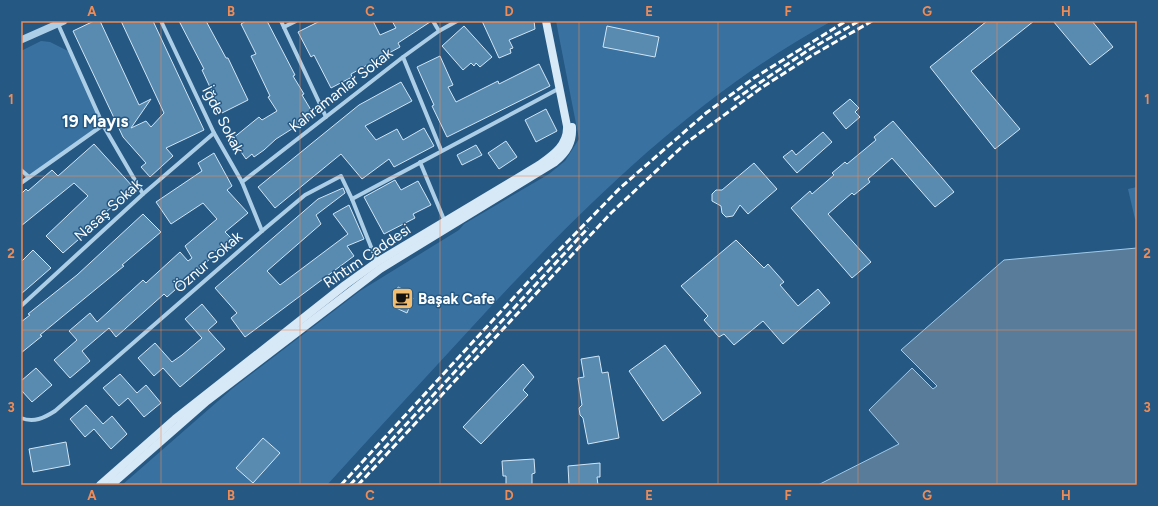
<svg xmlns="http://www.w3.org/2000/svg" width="1158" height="506" font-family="Figtree,sans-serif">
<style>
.green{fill:#3972a0}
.water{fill:#587c9a;stroke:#a1cae8}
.building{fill:#598ab0;stroke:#d1e6f6}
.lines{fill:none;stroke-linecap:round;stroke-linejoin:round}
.minor{stroke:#adcee7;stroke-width:4}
.tertiary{stroke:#adcee7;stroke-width:7}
.secondary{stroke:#d7e8f6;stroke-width:8}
.rail{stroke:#fff;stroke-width:3;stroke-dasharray:7 3;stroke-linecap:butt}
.grid{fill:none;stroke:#ef8b55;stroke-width:1;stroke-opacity:0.55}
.labels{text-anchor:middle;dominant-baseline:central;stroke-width:3;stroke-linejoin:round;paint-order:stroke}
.street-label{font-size:15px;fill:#fff;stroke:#255883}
.poi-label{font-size:15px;font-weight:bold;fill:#fff;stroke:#255883;text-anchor:start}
.quarter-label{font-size:17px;font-weight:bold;fill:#fff;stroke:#255883}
.neatline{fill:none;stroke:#ef8b55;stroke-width:1.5}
.grid-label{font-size:13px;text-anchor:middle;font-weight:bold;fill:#ef8b55}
</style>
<rect width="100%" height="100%" fill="#255883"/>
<g class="green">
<path d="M556 21H832C692 97 579 211 472 327 424 379 375 432 327 485H122L233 388 360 291 459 230 464 224 549 174 565 161 579 139Z"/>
<polygon points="41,41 50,42 70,52 103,125 29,177 21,170 21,51"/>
<polygon points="1137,187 1137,218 1135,219 1128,189"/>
</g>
<polygon class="water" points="1137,248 1137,485 818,485 899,444 869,410 912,368 933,389 937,386 901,350 1004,260"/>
<g class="building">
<polygon points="94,21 100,21 139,105 151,99 131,128 146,121 151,127 164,113 121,21 153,21 204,130 166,148 173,156 150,177 141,167 146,163 123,137 73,31"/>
<polygon points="179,21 206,21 226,58 228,58 248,100 222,113 202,70 204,69"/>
<polygon points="246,21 267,21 295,75 293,76 304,94 302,95 314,115 276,139 264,150 254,157 252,154 246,159 232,139 259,117 262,120 277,111 268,97 270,96 251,56 256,54 241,24"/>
<polygon points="320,21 373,21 380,35 396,28 392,21 430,22 398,43 400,47 351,74 352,77 331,88 314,55 311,57 298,32"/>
<polygon points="482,21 534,21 535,29 509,40 513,48 510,49 511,53 499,58"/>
<polygon points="987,21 1034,21 971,71 1020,129 995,149 930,67"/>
<polygon points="1053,21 1092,21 1113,47 1090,65"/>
<polygon points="464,26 492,57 480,67 476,63 474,66 471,63 463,70 442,46"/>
<polygon points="607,26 659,37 655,57 603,47"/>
<polygon points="440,56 453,85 448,87 456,102 498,81 499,84 539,64 550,86 447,137 432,106 434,105 417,67"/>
<polygon points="401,82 412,101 365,126 376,140 397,129 403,140 424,128 434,146 394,167 389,159 362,179 341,154 275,208 258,187 359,105"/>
<polygon points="850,99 859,108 855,112 860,117 846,129 833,113"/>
<polygon points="546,109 557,131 536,142 525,120"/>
<polygon points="893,121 954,192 935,207 892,158 868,179 870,182 854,195 852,193 828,214 871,262 852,278 791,208 810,191 812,194 834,175 832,173 845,162 847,164 876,140 874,137"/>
<polygon points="823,132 832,142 797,173 783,157 792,150 796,155"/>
<polygon points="506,141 517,157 499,169 488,153"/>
<polygon points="94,144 134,188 92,224 94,226 63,253 46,236 88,196 74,183 21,226 21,194 26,189 28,191 52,170 58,176"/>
<polygon points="476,145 482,155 462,165 457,155"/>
<polygon points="214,153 232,186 227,190 248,213 225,232 231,238 209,256 211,258 167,297 164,294 116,337 109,328 82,351 90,361 70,378 54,360 77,340 69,331 90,313 97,322 143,280 146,283 180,252 188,261 192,258 185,246 217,219 203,203 171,224 156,202 202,171 198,163"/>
<polygon points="754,163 777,189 748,214 740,205 733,216 726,217 722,213 721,206 712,201 712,194 716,190 722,190"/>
<polygon points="395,180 401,190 418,181 431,205 413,214 415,218 384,234 364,197"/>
<polygon points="343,188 345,193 316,215 321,224 267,271 280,285 348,234 333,214 349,205 364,239 347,246 354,256 245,337 231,318 237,313 215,288 318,199"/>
<polygon points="143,214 161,232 122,265 124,266 40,335 42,336 21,353 21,322 30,315 28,314 77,275"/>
<polygon points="736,240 764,268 768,264 784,282 780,285 798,306 818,289 830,303 783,344 763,321 734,345 724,334 719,337 704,320 708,316 681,286"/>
<polygon points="33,250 51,268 21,294 21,262"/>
<polygon points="398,287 409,292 409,297 413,298 407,313 394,307 396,302 393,300"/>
<polygon points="202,304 217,322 208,330 225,349 180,387 163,368 154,376 138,358 155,343 172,362 182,355 202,338 185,319"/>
<polygon points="665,345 701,393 663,421 629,371"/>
<polygon points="599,356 602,373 608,372 619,438 588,444 583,418 580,415 579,408 582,405 578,378 584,377 581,359"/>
<polygon points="523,364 534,377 523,390 528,395 481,444 463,427"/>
<polygon points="36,368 52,385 32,402 21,390 21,381"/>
<polygon points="120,374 137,393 146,385 161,403 144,417 128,398 119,406 103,388"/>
<polygon points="86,405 103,424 112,416 127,434 111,449 94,429 85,437 70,419"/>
<polygon points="263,438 280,453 253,483 236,468"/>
<polygon points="66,442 70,465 33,472 29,449"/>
<polygon points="534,459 535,473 532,474 532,485 506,485 506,476 503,476 502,461"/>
<polygon points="600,463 600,477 597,477 598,485 569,485 568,466"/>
</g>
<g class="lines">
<g class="minor">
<polyline points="161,21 214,133 242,182 262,231"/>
<polyline points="281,21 326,117"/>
<polyline points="433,21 439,31"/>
<polyline points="58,24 103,125 143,194"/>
<polyline points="284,27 296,21"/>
<polyline points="403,57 441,150"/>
<polyline points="420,162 445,222"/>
<polyline points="21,170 29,177"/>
<polyline points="242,182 403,57 439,31 457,21"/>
<polyline points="21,183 103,125"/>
<polyline points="352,199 560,88"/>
<polyline points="21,306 143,194 214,133"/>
<path d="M21 418C34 423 44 418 55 411L262 231 305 195 341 176 352 199 377 262"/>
</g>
<polyline class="tertiary" points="21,40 64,21"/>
<g class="secondary">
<path d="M100 485 175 419 345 285 377 262 539 165C553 155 568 145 567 126L546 21"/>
<path d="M111 485 207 401 380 269 555 162C567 152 573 142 572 127"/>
</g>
<g class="rail">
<polyline points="734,100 807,51 859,21"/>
<polyline points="341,485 529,281 620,188 706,113 754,78 846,21"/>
<polyline points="350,485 588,228"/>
<polyline points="358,485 611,213 686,143 761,88 811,56 872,21"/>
</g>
</g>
<path class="grid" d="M161 21V485M300 21V485M440 21V485M579 21V485M718 21V485M858 21V485M997 21V485M21 176H1137M21 330H1137"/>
<defs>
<symbol id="cafe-square" viewBox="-11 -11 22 22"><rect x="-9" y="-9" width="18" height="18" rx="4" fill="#f1be71" stroke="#255883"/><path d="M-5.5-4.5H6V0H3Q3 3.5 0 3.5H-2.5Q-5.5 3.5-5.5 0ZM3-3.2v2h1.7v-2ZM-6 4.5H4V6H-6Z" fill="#111"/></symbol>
</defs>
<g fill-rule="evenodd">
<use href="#cafe-square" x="390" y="286" width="25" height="25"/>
</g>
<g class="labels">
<g class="street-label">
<text transform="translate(341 90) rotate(-38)">Kahramanlar Sokak</text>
<text transform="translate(223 120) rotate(63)">İğde Sokak</text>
<text transform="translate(108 210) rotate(-42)">Nasaş Sokak</text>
<text transform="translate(367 256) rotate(-34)">Rıhtım Caddesi</text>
<text transform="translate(208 262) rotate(-41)">Öznur Sokak</text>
</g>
<g class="poi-label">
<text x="418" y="299">Başak Cafe</text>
</g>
<g class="quarter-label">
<text x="95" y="121">19 Mayıs</text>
</g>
</g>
<rect width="1158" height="506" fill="none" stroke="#255883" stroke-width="44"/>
<rect x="22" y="22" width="1114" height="462" class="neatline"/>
<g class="grid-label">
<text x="92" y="16">A</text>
<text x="231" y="16">B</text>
<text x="370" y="16">C</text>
<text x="509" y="16">D</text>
<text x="649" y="16">E</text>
<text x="788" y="16">F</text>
<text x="927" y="16">G</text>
<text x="1066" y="16">H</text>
<text x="11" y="104">1</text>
<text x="1147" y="104">1</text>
<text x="11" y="258">2</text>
<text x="1147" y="258">2</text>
<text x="11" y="412">3</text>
<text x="1147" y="412">3</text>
<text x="92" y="500">A</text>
<text x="231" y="500">B</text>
<text x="370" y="500">C</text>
<text x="509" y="500">D</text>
<text x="649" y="500">E</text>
<text x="788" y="500">F</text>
<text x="927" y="500">G</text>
<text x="1066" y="500">H</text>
</g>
</svg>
